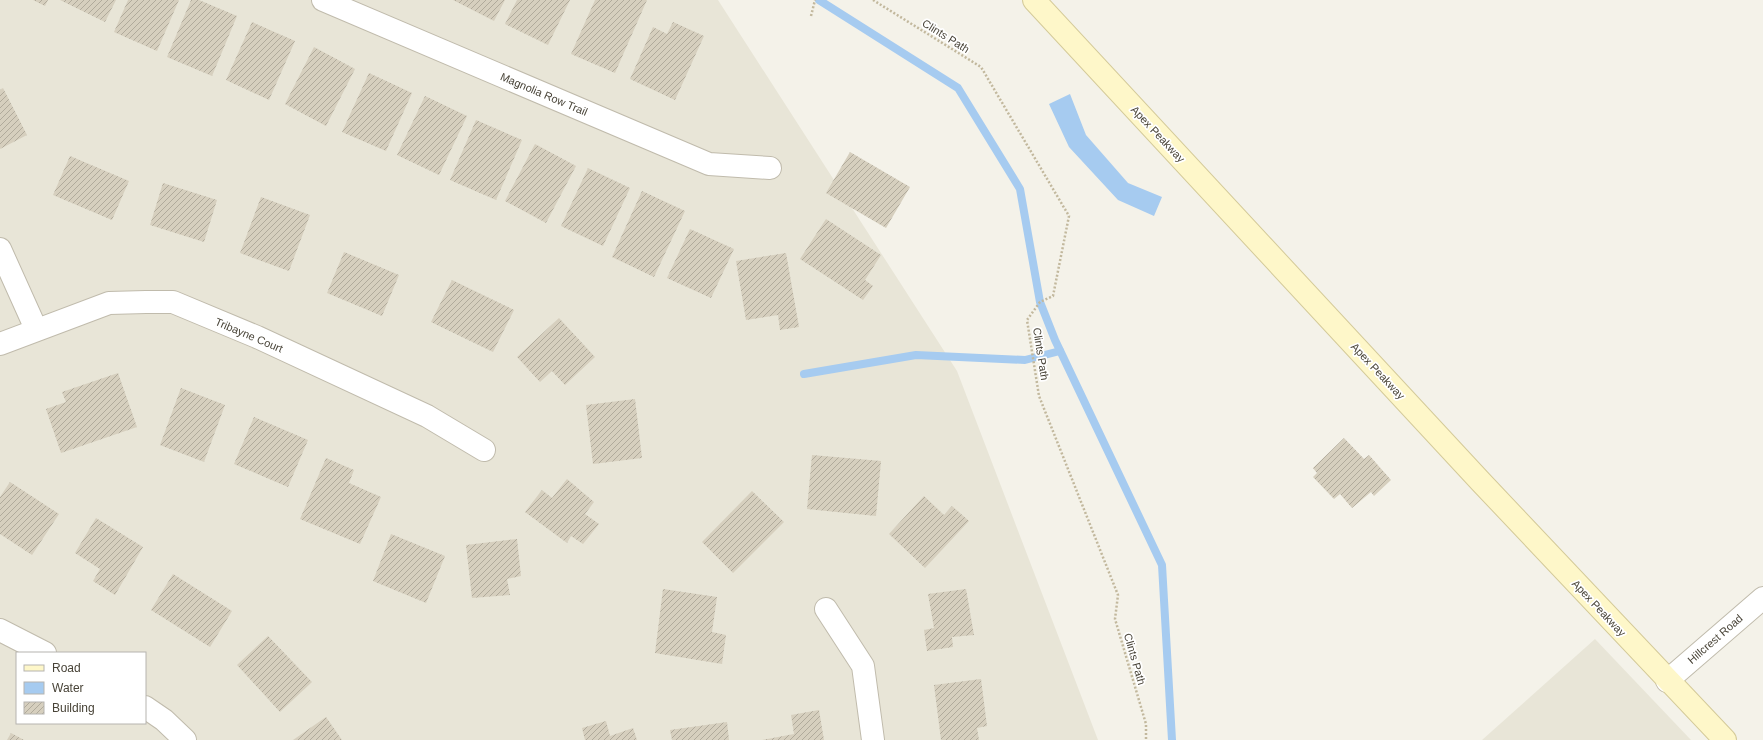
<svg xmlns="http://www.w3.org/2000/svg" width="1763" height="740" font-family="Arial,sans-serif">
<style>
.residential{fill:#e8e5d7;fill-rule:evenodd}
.water{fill:#a6cbf0}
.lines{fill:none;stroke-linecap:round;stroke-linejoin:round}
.stream{stroke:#a6cbf0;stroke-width:8}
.building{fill:url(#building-hatch)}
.street-casing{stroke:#c0bbac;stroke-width:24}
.secondary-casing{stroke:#d4ca99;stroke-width:24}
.path{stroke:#c2b89d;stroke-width:2.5;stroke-dasharray:2 2;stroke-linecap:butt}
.street{stroke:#fff;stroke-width:22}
.secondary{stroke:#fef7c9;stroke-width:22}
.labels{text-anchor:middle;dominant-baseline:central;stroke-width:3.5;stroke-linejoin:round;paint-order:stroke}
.street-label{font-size:11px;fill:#484337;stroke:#fff}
</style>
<defs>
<pattern id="building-hatch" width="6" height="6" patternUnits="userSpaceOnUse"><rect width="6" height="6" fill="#d6cfbe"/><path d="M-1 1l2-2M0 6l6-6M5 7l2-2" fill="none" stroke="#b0aa9b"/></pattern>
</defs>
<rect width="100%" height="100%" fill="#f4f2e9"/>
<g class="residential">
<path d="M0 0H718L957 371 1098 740H0ZM17 653H145V723H17Z"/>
<polygon points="1595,639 1691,740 1482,740"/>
</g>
<polygon class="water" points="1070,94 1086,135 1128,183 1162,197 1154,216 1118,200 1069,147 1049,104"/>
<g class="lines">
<g class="stream">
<polyline points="819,0 958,88 1020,189 1040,302 1055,340 1162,565 1172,740"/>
<polyline points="804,374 916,355 1025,360 1060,351"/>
</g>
</g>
<g class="building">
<polygon points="33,0 48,0 45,6"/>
<polygon points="60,0 116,0 105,22"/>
<polygon points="128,0 179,0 157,51 114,32"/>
<polygon points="191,0 199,0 237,16 212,76 167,57"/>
<polygon points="453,0 505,0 494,21"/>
<polygon points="517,0 570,0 548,45 505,24"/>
<polygon points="595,0 647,0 615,73 571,54"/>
<polygon points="252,22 295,41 269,100 226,80"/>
<polygon points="673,22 704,36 675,100 630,79 653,27 667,34"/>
<polygon points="314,47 355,69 326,126 285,104"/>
<polygon points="369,73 412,93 386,151 342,132"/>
<polygon points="3,88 27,135 0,149 0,90"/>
<polygon points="425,96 467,116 439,175 397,155"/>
<polygon points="476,120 522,140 496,200 450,180"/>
<polygon points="535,144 576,166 546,223 505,201"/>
<polygon points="850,152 910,187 886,228 826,193"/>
<polygon points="70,156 129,181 112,220 53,195"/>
<polygon points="588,168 630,188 603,246 561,226"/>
<polygon points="163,183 217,200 204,242 150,225"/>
<polygon points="642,191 685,211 654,277 612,257"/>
<polygon points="261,197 310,215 289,271 240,253"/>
<polygon points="826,219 881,255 865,280 873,286 863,300 800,259"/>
<polygon points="690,229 734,249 711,298 667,278"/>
<polygon points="344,252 399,275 382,316 327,293"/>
<polygon points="786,253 799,327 780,330 778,315 746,320 736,261"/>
<polygon points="452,280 514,310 493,352 431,322"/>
<polygon points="559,318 595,357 565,385 552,371 540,382 517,357"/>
<polygon points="118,373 137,427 61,453 46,409 66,402 62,392"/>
<polygon points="181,388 225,405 204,462 160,445"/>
<polygon points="635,399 642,458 593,464 586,405"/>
<polygon points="254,417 308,440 288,487 234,464"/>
<polygon points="1344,438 1364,459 1369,455 1391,480 1374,496 1371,492 1352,508 1340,494 1334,499 1313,477 1317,473 1313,468"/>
<polygon points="812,455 881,461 876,516 807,509"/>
<polygon points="326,458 354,470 349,483 381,497 360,544 300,519"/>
<polygon points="567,479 594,502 585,514 599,524 583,544 571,536 567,543 525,512 542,490 552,498"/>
<polygon points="10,482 59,514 32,555 0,534 0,497"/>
<polygon points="752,491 784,522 733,573 702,542"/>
<polygon points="924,496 944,515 952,506 969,521 925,568 889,534"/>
<polygon points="96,518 143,547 115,595 93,581 100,569 75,553"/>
<polygon points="391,534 445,556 426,603 373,581"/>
<polygon points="517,539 521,576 507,579 510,595 472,598 466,545"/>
<polygon points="173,574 232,611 210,647 151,610"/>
<polygon points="663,589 717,597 712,632 726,635 722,664 655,653"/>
<polygon points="966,589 974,635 952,637 953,647 927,651 924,630 934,628 928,594"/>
<polygon points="268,636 312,682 280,712 237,665"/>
<polygon points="981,679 987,726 977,728 979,740 941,740 934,685"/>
<polygon points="819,710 824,740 762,740 794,734 791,715"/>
<polygon points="326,717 342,740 293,740"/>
<polygon points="606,721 610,736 633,728 637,740 585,740 582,728"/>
<polygon points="727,722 729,740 672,740 670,730"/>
<polygon points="11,733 24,740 7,740"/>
</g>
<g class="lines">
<defs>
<g id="street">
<polyline points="323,0 709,164 770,168"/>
<polyline points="0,249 36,329"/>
<polyline points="0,344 109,303 146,302 173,302 257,337 427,416 484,450"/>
<polyline points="826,609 863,666 873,740"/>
<polyline points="0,630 45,653"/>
<polyline points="1667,681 1763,598"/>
<polyline points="145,707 164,720 185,740"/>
</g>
<polyline id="secondary" points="1034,0 1481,482 1725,740"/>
</defs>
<use href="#street" class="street-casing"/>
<use href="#secondary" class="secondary-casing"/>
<g class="path">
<polyline points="873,0 981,67 1069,216 1053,296 1040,302 1027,320 1039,396 1118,595 1115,619 1146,724 1146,740"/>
<polyline points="811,16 815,0"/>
</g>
<use href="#street" class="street"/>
<use href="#secondary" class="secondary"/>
</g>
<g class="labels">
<g class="street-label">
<text transform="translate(946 36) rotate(32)">Clints Path</text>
<text transform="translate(544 94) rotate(23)">Magnolia Row Trail</text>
<text transform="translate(1158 134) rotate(47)">Apex Peakway</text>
<text transform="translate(249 335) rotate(23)">Tribayne Court</text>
<text transform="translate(1041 354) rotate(81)">Clints Path</text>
<text transform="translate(1378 371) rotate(47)">Apex Peakway</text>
<text transform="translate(1599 608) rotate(47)">Apex Peakway</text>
<text transform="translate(1715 639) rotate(-41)">Hillcrest Road</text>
<text transform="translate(1135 659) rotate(74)">Clints Path</text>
</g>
</g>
<rect x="16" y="652" width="130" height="72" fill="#ffffff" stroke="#b6b4af"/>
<rect x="24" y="665" width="20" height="6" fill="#fef7c9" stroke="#b6b4af"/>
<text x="52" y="672" font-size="12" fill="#484337">Road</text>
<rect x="24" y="682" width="20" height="12" fill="#a6cbf0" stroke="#b6b4af"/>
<text x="52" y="692" font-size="12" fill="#484337">Water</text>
<rect x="24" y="702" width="20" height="12" fill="url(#building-hatch)" stroke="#b6b4af"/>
<text x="52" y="712" font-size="12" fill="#484337">Building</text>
</svg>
